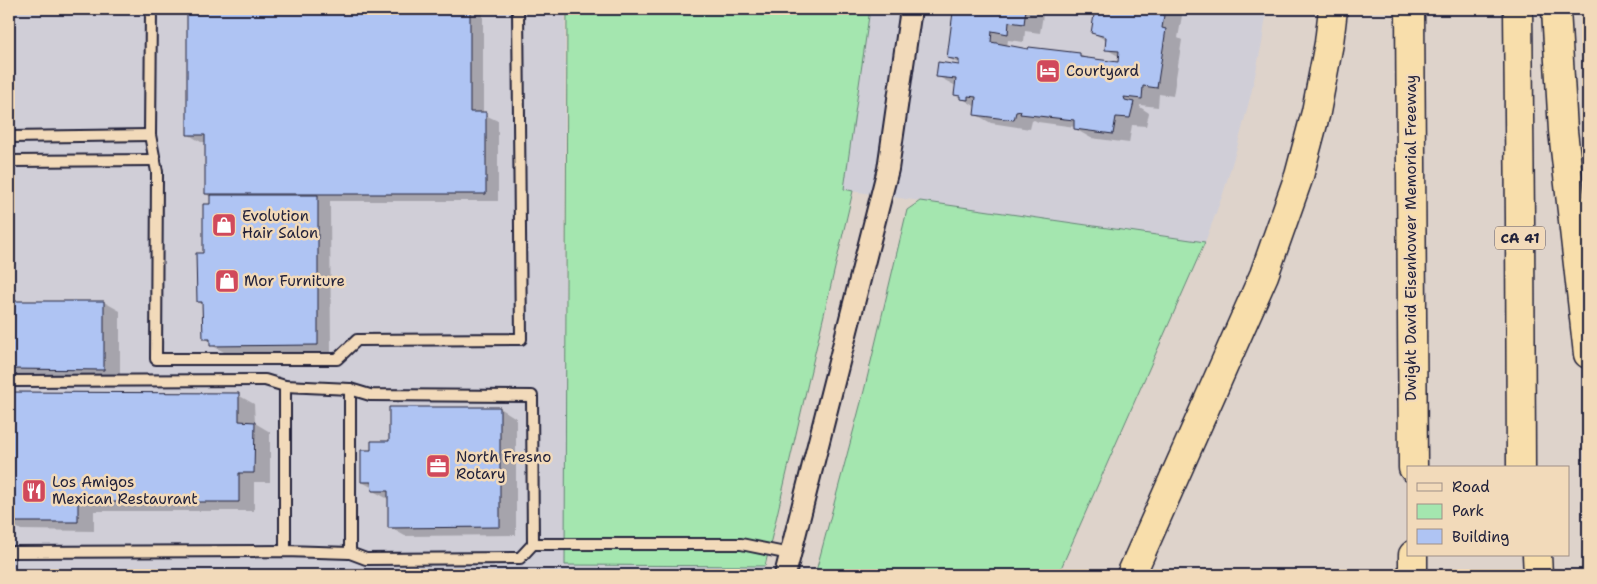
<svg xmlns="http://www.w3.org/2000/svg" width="1597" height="584" font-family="'Shantell Sans',sans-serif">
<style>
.built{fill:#d0ced7}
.green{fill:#a4e6af;stroke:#638475}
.shadow{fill:#0003}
.building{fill:#afc4f3;stroke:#22223b}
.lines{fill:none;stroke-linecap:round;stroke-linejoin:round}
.lane-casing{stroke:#22223b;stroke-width:14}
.street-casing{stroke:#22223b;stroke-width:24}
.highway-casing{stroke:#22223b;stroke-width:31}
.lane{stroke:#f2daba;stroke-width:10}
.street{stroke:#f2daba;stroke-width:20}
.highway{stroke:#f8deab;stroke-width:28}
.labels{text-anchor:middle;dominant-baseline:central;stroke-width:5;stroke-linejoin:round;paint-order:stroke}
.shield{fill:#f2daba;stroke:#605961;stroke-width:1}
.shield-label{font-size:14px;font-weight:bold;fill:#22223b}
.poi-label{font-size:15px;fill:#22223b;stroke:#f2daba;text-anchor:start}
.street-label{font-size:15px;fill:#22223b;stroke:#f2daba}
</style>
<rect width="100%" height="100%" fill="#ded3cb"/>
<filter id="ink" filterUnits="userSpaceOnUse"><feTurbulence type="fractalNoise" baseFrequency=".02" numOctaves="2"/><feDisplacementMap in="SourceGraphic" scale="10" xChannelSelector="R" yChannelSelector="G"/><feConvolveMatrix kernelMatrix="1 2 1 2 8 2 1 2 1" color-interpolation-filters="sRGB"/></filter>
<g filter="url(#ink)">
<g class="built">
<polygon points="9,9 565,9 565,565 765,566 762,575 9,575"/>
<polygon points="870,9 1267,9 1262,43 1251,94 1238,144 1223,194 1205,242 844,190"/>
</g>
<g class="green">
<polygon points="567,9 870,9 844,189 853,191 765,566 565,565"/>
<polygon points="920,201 1205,242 1058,575 815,575 864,391 907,210"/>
</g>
<g class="shadow">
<polygon points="189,9 483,9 483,114 498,121 498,201 330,201 331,352 224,352 211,345 211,342 204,338 204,305 198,302 211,197 206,194 206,142 201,142 189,135"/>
<polygon points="963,9 1044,9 1040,33 1025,31 1024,42 1008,40 1007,47 1029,51 1079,54 1087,59 1120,63 1120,57 1106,49 1107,41 1093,33 1096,9 1180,9 1183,10 1178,38 1182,40 1173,96 1159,94 1158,107 1140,105 1140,107 1149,113 1146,126 1132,125 1129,143 1091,138 1075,129 1075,127 1038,122 1034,120 1032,121 1030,129 991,123 975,114 976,107 955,94 956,86 937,76 963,66 948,58"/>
<polygon points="9,302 104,302 120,311 120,379 9,378"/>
<polygon points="9,393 238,395 254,404 255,423 270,432 270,482 254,482 254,511 94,511 94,531 21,530 9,523"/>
<polygon points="500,408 516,418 516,535 405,536 389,527 390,500 373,491 373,488 362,482 373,451 390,442"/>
</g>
<g class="building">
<polygon points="187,9 470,9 470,112 486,112 486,194 205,194 205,135 187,135"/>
<polygon points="962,9 1026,9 1024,24 1009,22 1008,34 992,31 991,42 1028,49 1029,47 1080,53 1080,57 1118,62 1119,51 1105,50 1106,37 1091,33 1095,9 1165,9 1162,28 1166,29 1157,88 1143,86 1142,99 1124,97 1125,100 1134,102 1130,118 1116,117 1113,134 1074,129 1074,120 1020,114 1021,111 1016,112 1014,120 974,115 976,97 968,96 968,100 960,99 960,96 954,95 956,79 936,77 938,62 959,65 959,60 947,58 953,12 962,13"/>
<polygon points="210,195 318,195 318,345 210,346 210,339 203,339 202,302 197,302 196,253 203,253 203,204 210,204"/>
<polygon points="9,301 104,301 104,370 9,369"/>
<polygon points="9,392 239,393 239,421 255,422 254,473 239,473 239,502 78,502 78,522 9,522"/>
<polygon points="389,407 500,407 500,527 388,528 388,491 372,491 371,482 361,482 361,450 371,450 371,441 389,441"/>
</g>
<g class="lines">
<defs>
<g id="lane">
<polyline points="151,9 150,135 157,172 156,359 337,359 357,340 521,339 518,9"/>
<polyline points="9,137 150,135"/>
<polyline points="9,161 155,160"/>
<polyline points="9,381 265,380 285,386 350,389 370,395 532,396 533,544 520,558 366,559 350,553 285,551 9,552"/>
<polyline points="533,544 741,544 790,554"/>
<polyline points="285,551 285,386"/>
<polyline points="350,553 350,389"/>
</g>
<polyline id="street" points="785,575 888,169 911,9"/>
<g id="highway">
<polyline points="1410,9 1413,468"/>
<polyline points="1518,9 1520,221 1521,468"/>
<polyline points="1556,9 1563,131 1588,354"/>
<polyline points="1413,555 1413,575"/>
<polyline points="1537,555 1538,575"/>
<polyline points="1131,575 1264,275 1299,176 1316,112 1329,43 1333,9"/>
</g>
</defs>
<use href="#lane" class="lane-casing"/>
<use href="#street" class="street-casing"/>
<use href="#highway" class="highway-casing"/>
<use href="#lane" class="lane"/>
<use href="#street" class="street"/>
<use href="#highway" class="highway"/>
</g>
</g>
<defs>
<symbol id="hotel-square" viewBox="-11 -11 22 22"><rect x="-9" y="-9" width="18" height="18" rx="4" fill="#d1495b" stroke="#f2daba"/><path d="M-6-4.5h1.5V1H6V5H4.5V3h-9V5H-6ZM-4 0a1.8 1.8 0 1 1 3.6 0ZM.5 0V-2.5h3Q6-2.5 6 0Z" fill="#fff"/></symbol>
<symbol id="shop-square" viewBox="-11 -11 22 22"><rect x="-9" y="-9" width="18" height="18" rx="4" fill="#d1495b" stroke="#f2daba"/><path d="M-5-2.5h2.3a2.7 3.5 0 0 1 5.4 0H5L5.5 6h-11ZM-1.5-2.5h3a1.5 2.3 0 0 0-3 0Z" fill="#fff"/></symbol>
<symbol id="office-square" viewBox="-11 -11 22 22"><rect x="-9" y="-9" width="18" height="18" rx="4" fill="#d1495b" stroke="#f2daba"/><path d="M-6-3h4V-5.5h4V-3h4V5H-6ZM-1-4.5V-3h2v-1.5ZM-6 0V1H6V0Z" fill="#fff"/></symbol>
<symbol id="restaurant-square" viewBox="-11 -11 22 22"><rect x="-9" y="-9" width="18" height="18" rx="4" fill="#d1495b" stroke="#f2daba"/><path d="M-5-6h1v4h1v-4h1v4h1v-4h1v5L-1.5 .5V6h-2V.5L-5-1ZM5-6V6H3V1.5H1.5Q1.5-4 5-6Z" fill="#fff"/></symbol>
</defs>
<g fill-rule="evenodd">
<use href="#hotel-square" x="1034" y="57" width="28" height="28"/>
<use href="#shop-square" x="210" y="211" width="28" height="28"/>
<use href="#shop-square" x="213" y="267" width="28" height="28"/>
<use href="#office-square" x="424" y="452" width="28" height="28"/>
<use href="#restaurant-square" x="20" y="477" width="28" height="28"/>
</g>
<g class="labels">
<rect class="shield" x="1495" y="226.5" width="50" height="23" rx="4"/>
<g class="shield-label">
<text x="1520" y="238">CA 41</text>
</g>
<g class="poi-label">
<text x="1066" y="71">Courtyard</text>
<text x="242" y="216">Evolution<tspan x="242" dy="17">Hair Salon</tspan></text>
<text x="244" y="281">Mor Furniture</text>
<text x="456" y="457">North Fresno<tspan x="456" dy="17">Rotary</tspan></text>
<text x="52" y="482">Los Amigos<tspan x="52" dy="17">Mexican Restaurant</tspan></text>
</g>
<g class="street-label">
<text transform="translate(1411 238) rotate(-90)">Dwight David Eisenhower Memorial Freeway</text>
</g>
</g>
<rect width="1597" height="584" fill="none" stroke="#f2daba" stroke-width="30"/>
<rect x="15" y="15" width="1567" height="554" fill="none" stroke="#22223b" stroke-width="2" filter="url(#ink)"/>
<rect x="1407" y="466" width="162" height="90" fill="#f2daba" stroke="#9f9087"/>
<rect x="1417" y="483" width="25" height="8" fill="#f2daba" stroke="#9f9087"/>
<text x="1452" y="492" font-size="15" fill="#22223b">Road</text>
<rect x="1417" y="504" width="25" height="15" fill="#a4e6af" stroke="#9f9087"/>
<text x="1452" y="516" font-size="15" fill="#22223b">Park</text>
<rect x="1417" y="529" width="25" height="15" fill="#afc4f3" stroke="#9f9087"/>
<text x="1452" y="542" font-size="15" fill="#22223b">Building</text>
</svg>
